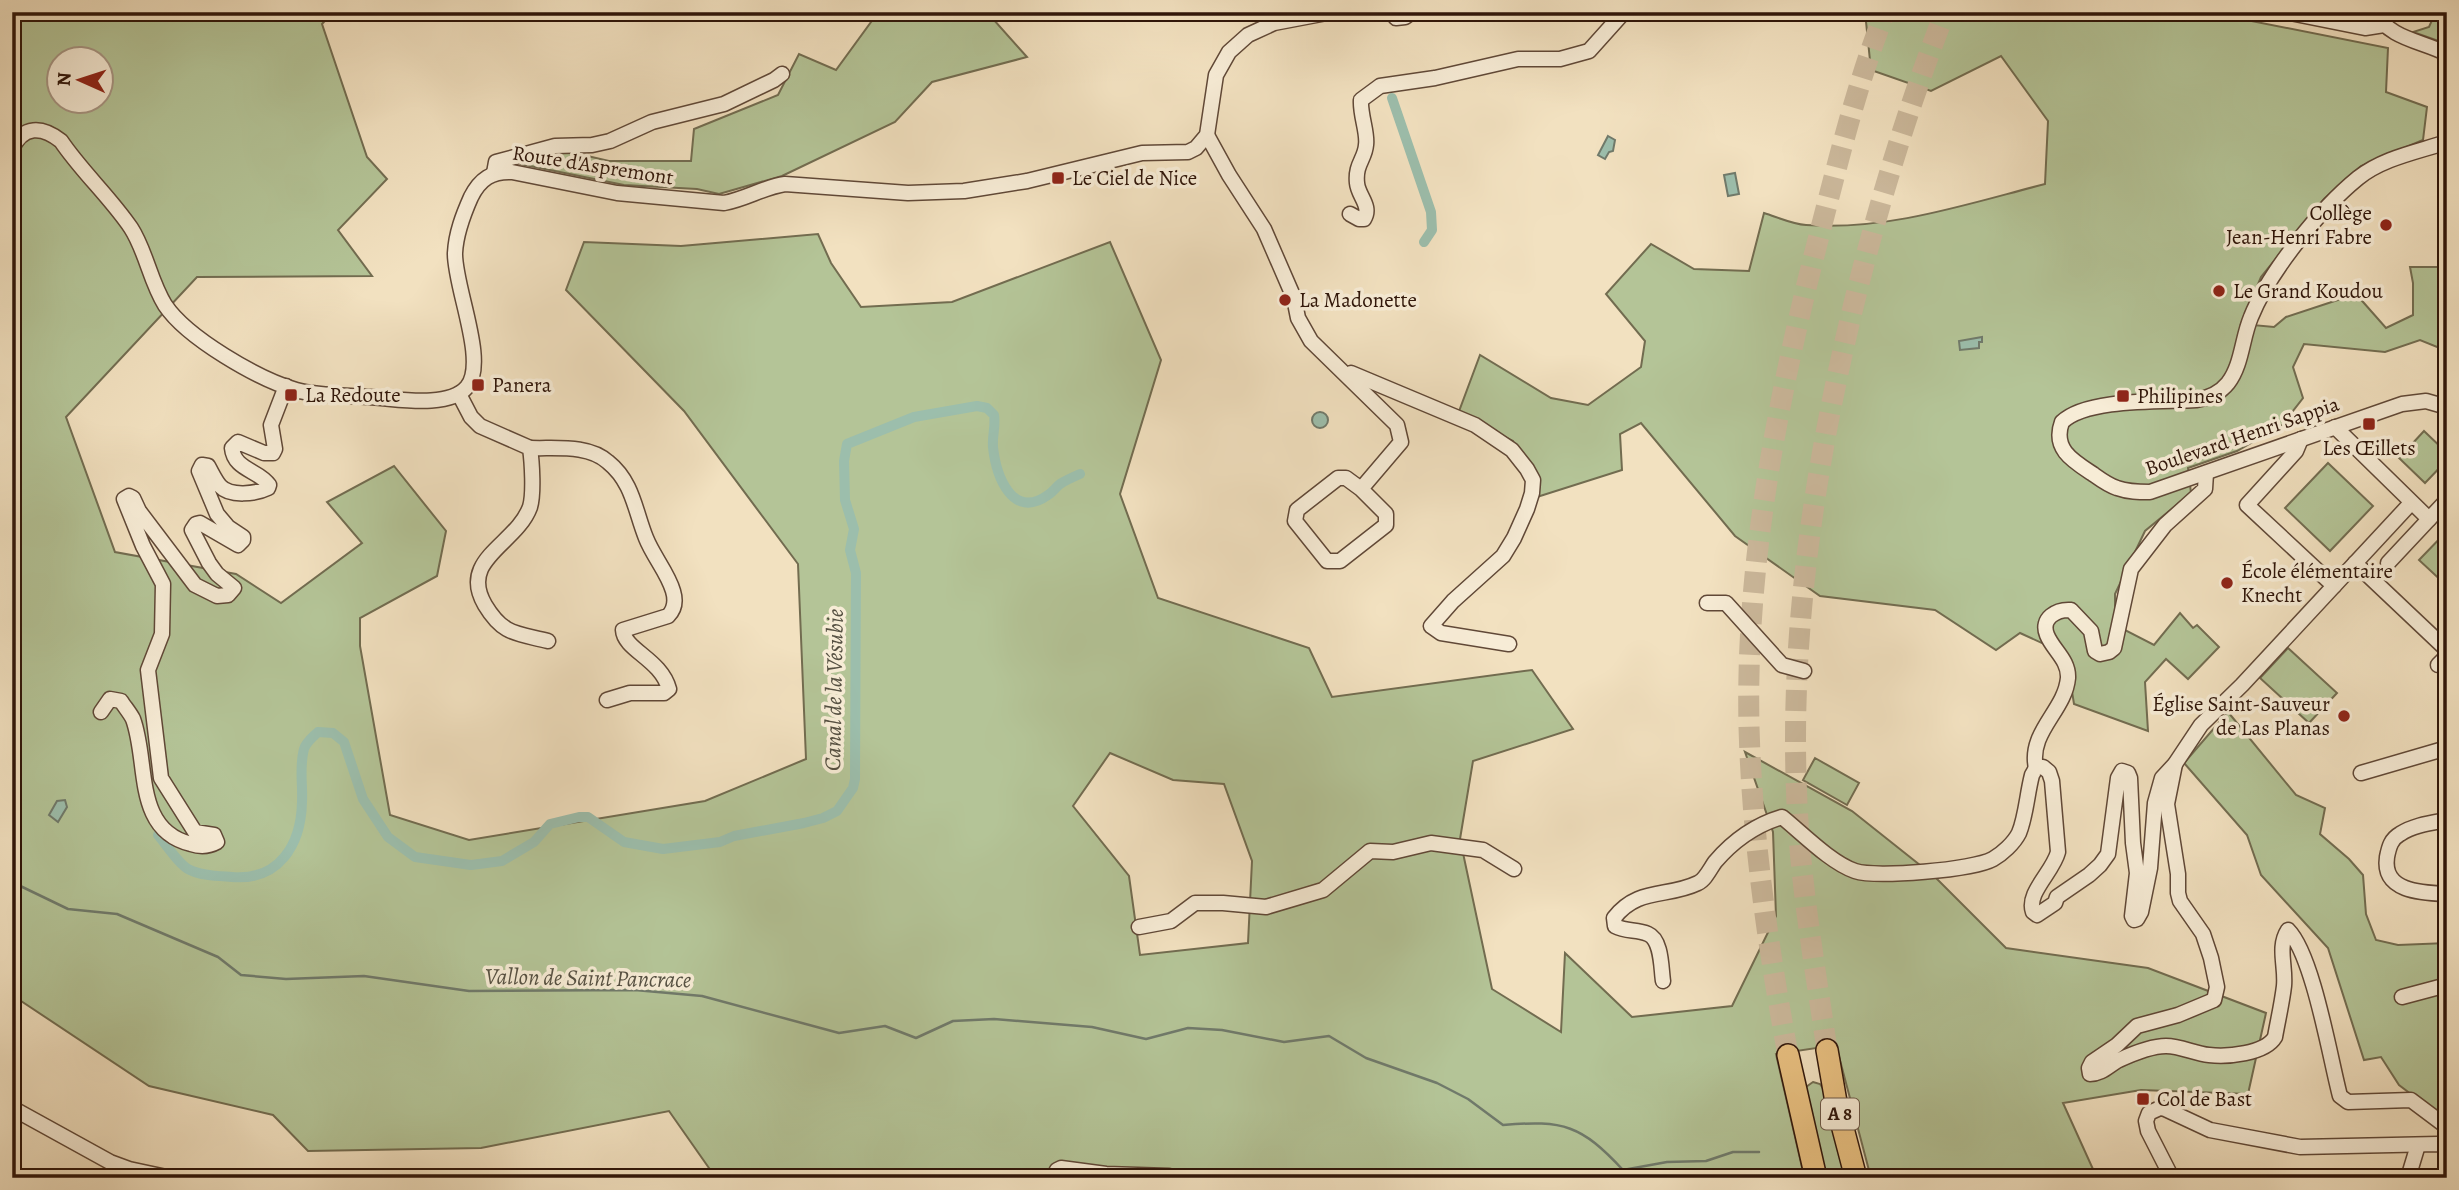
<svg xmlns="http://www.w3.org/2000/svg" width="2459" height="1190" font-family="Alegreya,serif">
<style>
.green{fill:#b4c497;stroke:#726c50;stroke-width:2;fill-rule:evenodd}
.water{fill:#9cbeac;stroke:#707a6b;stroke-width:2}
.lines{fill:none;stroke-linecap:round;stroke-linejoin:round}
.stream{stroke:#707a6b;stroke-width:2.5}
.canal{stroke:#9cbeac;stroke-width:10}
.highway-tunnel{stroke:#cbb89b;stroke-width:21;stroke-dasharray:21 10;stroke-linecap:butt}
.minor-casing{stroke:#604837;stroke-width:17}
.highway-casing{stroke:#2f1509;stroke-width:24}
.minor{stroke:#f7ecd6;stroke-width:14}
.highway{stroke:#e9c080;stroke-width:21}
.poi-dot{fill:#8f2418;stroke:#f7ecd6;stroke-width:2.5}
.labels{text-anchor:middle;dominant-baseline:central;stroke-width:7;stroke-linejoin:round;paint-order:stroke}
.shield{fill:#f7ecd6;stroke:#6b5646;stroke-width:2}
.shield-label{font-size:19px;font-weight:bold;fill:#2f1509}
.street-label{font-size:21px;fill:#2f1509;stroke:#f7ecd6}
.poi-label{font-size:21px;fill:#2f1509;stroke:#f7ecd6;text-anchor:start}
.water-label{font-size:23px;font-style:italic;fill:#555042;stroke:#f7ecd6}
</style>
<rect width="100%" height="100%" fill="#f2e1c0"/>
<filter id="stains"><feTurbulence type="fractalNoise" baseFrequency=".00286" numOctaves="4"/><feColorMatrix values="0 0 0 0 .2 0 0 0 0 .09 0 0 0 0 .02 0 0 0 .5 -.17"/></filter>
<radialGradient id="worn" r=".72"><stop offset=".6" stop-color="#630" stop-opacity="0"/><stop offset="1" stop-color="#630" stop-opacity=".3"/></radialGradient>
<g class="green">
<path d="M12 12H333L322 24 367 157 387 179 338 230 372 276 197 277 66 417 115 552 236 574 281 603 362 543 327 502 394 466 446 531 437 576 360 618V646L390 815 469 840 705 801 806 759 798 564 684 411 566 290 584 242 681 246 818 234 831 263 861 307 952 302 1110 242 1161 360 1120 494 1158 598 1309 648 1332 697 1532 670 1573 729 1473 761 1460 839 1492 989 1561 1032 1565 953 1632 1017 1732 1006 1776 916 1773 832 1745 752 1852 811 1935 877 2006 948 2148 968 2266 1013 2248 1094 2141 1090 2063 1103 2097 1178H1871L1836 1045 1776 1054 1804 1176 1797 1178H716L669 1111 481 1148 308 1151 273 1115 149 1086 12 995ZM60 60H102V102H60ZM1110 753 1173 780 1224 784 1252 861 1248 943 1140 955 1129 876 1073 806Z"/>
<polygon points="914,12 995,12 993,19 1027,57 932,82 895,122 782,176 719,194 697,189 624,185 520,164 566,151 609,161 691,161 694,129 778,95 799,54 836,70 874,18"/>
<path d="M1865 12H2206L2388 48 2386 92 2427 107 2423 140 2361 166 2324 199 2261 277 2241 324 2274 327 2286 317 2356 294 2386 328 2413 315V283L2410 267H2447V351L2420 340 2385 352 2304 344 2293 367 2303 398 2282 425 2237 451 2188 468 2191 493 2145 531 2115 594V625L2154 645 2180 613 2193 628 2197 625 2219 647 2188 679 2166 659 2145 682 2148 731 2074 704 2066 654 2020 633 1996 650 1935 610 1820 596 1735 536 1641 423 1620 434 1622 470 1537 497 1513 441 1458 414 1480 355 1551 398 1588 405 1641 367 1645 341 1606 294 1651 244 1694 269 1749 271 1764 213C1777 217 1792 224 1806 225 1887 231 1967 204 2045 184L2048 121 2001 56 1931 91 1871 70Z"/>
<polygon points="2443,14 2447,15 2447,44 2413,32 2429,27 2433,18"/>
<polygon points="2424,431 2447,453 2447,460 2425,483 2399,458"/>
<polygon points="2328,463 2373,506 2330,551 2285,508"/>
<polygon points="2447,531 2447,586 2419,560"/>
<polygon points="2288,648 2337,693 2309,723 2260,678"/>
<polygon points="2228,712 2296,795 2325,808 2320,834 2349,859 2363,875 2366,914 2376,940 2398,945 2447,943 2447,1112 2436,1113 2399,1085 2381,1057 2364,1060 2328,948 2261,875 2247,835 2184,763"/>
<polygon points="1815,758 1859,783 1847,805 1803,780"/>
<polygon points="1813,1082 1820,1084 1824,1090 1846,1178 1825,1178 1806,1087"/>
</g>
<g class="water">
<polygon points="1608,136 1615,140 1613,151 1609,152 1605,159 1598,155"/>
<polygon points="1735,173 1739,194 1728,196 1724,175"/>
<polygon points="1982,337 1982,342 1979,342 1979,348 1960,350 1959,341"/>
<circle cx="1320" cy="420" r="8"/>
<polygon points="65,800 67,807 58,822 49,815 57,801"/>
</g>
<g class="lines">
<path class="stream" d="M12 882 68 909 117 914 218 957 241 975 286 979 364 976 469 991 635 990 702 996 839 1033 885 1026 916 1038 953 1021 994 1019 1092 1027 1146 1039 1188 1028 1222 1030 1284 1042 1329 1036 1366 1058 1437 1083 1468 1099 1503 1125C1564 1120 1581 1125 1623 1170L1667 1162 1706 1161 1733 1152H1759"/>
<g class="canal">
<polyline points="1392,98 1431,212 1432,230 1424,242"/>
<path d="M158 835C165 843 180 866 190 870 202 876 218 876 232 877 279 881 301 845 302 802 303 784 299 767 304 749 306 742 313 737 318 732L333 733 344 742 363 799 388 837 415 857 471 865 502 861 534 842 550 824 579 817H588L624 842 663 849 720 842 734 836 804 823 823 818 837 811 853 788 855 779 856 573 850 550 854 529 845 500 844 461 847 444 914 417 977 406 987 408 994 415C996 425 992 436 993 447 996 475 1012 521 1048 495 1053 492 1056 487 1060 484 1066 480 1073 477 1080 474"/>
</g>
<g class="highway-tunnel">
<path d="M1827 1050C1818 987 1807 924 1801 860 1783 669 1811 477 1857 291 1881 196 1909 104 1945 12"/>
<path d="M1788 1055C1768 947 1752 837 1749 727 1745 561 1779 392 1820 232 1839 158 1857 83 1885 12"/>
</g>
<defs>
<g id="minor">
<polyline points="1391,12 1396,18 1405,17 1412,12"/>
<polyline points="2286,12 2365,28 2384,25"/>
<path d="M2376 12C2388 39 2423 41 2447 54"/>
<polyline points="1207,135 1229,175 1264,229 1294,298 1298,318 1311,341 1397,425 1401,442 1361,489 1346,478 1338,478 1297,510 1295,521 1327,561 1340,561 1386,525 1386,514 1361,489"/>
<path d="M2447 142C2417 152 2383 158 2358 178 2320 209 2269 272 2251 317 2242 338 2242 365 2228 383 2220 393 2209 398 2196 400 2162 402 2087 398 2062 422 2052 449 2073 461 2093 474 2100 479 2108 485 2117 488 2128 492 2139 492 2150 492L2402 404 2426 401 2447 407"/>
<path d="M12 149C23 125 42 126 61 141 82 172 110 197 131 228 146 251 150 281 165 305 187 338 258 379 296 390 321 397 355 395 381 398 404 400 450 407 467 387 488 362 454 286 455 253 456 233 463 215 471 197 480 179 492 171 512 172L617 193 724 203C746 199 764 187 785 184L908 193 964 191 1027 181 1142 153 1188 152 1196 148 1207 135 1216 75 1229 52 1248 35 1274 23 1332 12"/>
<polyline points="494,173 496,162 555,146 592,145 610,141 652,122 724,104 774,80 782,74"/>
<path d="M1350 214 1359 219H1364C1372 206 1358 196 1357 183 1355 164 1365 159 1366 145 1368 133 1360 115 1361 100L1380 86 1435 78 1518 59H1560L1589 51 1624 12"/>
<polyline points="1351,373 1475,425 1512,450 1527,469 1533,480 1532,493 1527,509 1514,538 1503,556 1453,601 1431,626 1441,633 1509,644"/>
<path d="M459 394 471 417 480 426 530 448C532 462 534 494 530 507 516 545 458 559 485 605 503 635 516 633 548 641"/>
<polyline points="2335,427 2429,519"/>
<polyline points="2301,439 2296,451 2247,505 2334,586"/>
<path d="M530 448C555 449 588 444 608 462 633 482 635 511 646 538 653 556 668 573 673 591 676 601 675 609 668 616L623 630C624 650 661 659 669 689L664 693H630L607 700"/>
<polyline points="2355,563 2447,650"/>
<polyline points="2388,563 2447,500"/>
<polyline points="1707,603 1726,603 1782,665 1804,671"/>
<polyline points="2438,665 2447,656"/>
<path d="M101 712 110 699 121 701C124 706 130 713 133 719 149 762 133 830 191 844 200 847 208 847 217 842L214 835 195 832 161 778 148 670 162 634 163 584 143 546 124 499 129 496 133 498 139 511 195 585 217 596 228 595 234 588 217 574 209 563 192 530 196 524 200 523 238 545 243 540V537L228 527 217 514 199 471 202 465 208 466C212 473 215 480 220 486 230 497 256 494 268 488L269 485C259 470 234 470 232 448L238 442 264 453H273L275 449 271 425 286 386"/>
<path d="M2175 764 2167 804 2178 874V893L2180 901 2203 934 2211 958 2217 987 2214 1000 2178 1015 2137 1026 2117 1045 2092 1062 2089 1068 2090 1074C2102 1074 2109 1065 2119 1060 2132 1054 2151 1046 2166 1046 2181 1046 2195 1054 2209 1055 2227 1057 2265 1054 2275 1037 2278 1020 2282 1003 2284 986 2286 966 2277 947 2288 930 2313 955 2330 1058 2340 1096L2348 1102 2411 1100 2447 1127"/>
<path d="M2036 768C2028 732 2065 711 2068 678 2069 660 2053 650 2047 635 2040 618 2057 609 2071 610L2091 631 2095 651 2100 654 2109 652 2114 648 2131 569 2165 525 2205 489 2206 473"/>
<polyline points="2361,773 2447,748"/>
<path d="M2447 820C2431 823 2414 825 2400 834 2391 839 2389 847 2387 857 2382 892 2422 893 2447 894"/>
<polyline points="1139,927 1171,921 1195,903 1223,903 1266,907 1323,890 1370,851 1393,852 1431,843 1483,850 1514,869"/>
<path d="M1663 981C1661 968 1662 940 1648 934 1637 929 1626 932 1615 926L1614 918C1638 887 1667 898 1698 883 1705 880 1710 869 1715 862 1733 841 1755 825 1782 817 1802 833 1831 863 1855 871 1876 878 1973 870 1993 859 2002 854 2014 843 2019 833 2026 816 2027 794 2032 775L2036 768 2043 767 2049 772 2052 781 2058 852C2053 872 2026 893 2033 912L2037 915 2055 903 2057 897 2089 875 2100 865 2108 854 2118 778 2122 771 2128 773 2130 778 2133 843 2137 873 2132 916 2134 920 2137 919 2141 912 2150 868 2155 803 2162 778 2175 764 2201 725 2242 685 2411 503"/>
<polyline points="2402,997 2447,985"/>
<polyline points="12,1108 110,1162 129,1169 171,1178"/>
<polyline points="1053,1178 1057,1170 1061,1168 1106,1174 1169,1176 1173,1178"/>
<polyline points="2172,1178 2148,1131 2146,1121 2149,1113 2160,1108 2165,1109 2210,1130 2300,1147 2438,1144 2447,1146"/>
<polyline points="2408,1178 2418,1145"/>
</g>
<g id="highway">
<polyline points="1827,1050 1836,1102 1856,1178"/>
<polyline points="1788,1055 1816,1178"/>
</g>
</defs>
<use href="#minor" class="minor-casing"/>
<use href="#highway" class="highway-casing"/>
<use href="#minor" class="minor"/>
<use href="#highway" class="highway"/>
</g>
<g class="poi-dot">
<rect x="1051" y="171" width="14" height="14" rx="3.5"/>
<circle cx="2386" cy="225" r="7"/>
<circle cx="2219" cy="291" r="7"/>
<circle cx="1285" cy="300" r="7"/>
<rect x="471" y="378" width="14" height="14" rx="3.5"/>
<rect x="284" y="388" width="14" height="14" rx="3.5"/>
<rect x="2116" y="389" width="14" height="14" rx="3.5"/>
<rect x="2362" y="417" width="14" height="14" rx="3.5"/>
<circle cx="2227" cy="583" r="7"/>
<circle cx="2344" cy="716" r="7"/>
<rect x="2136" y="1092" width="14" height="14" rx="3.5"/>
</g>
<g class="labels">
<rect class="shield" x="1821" y="1098.5" width="38" height="31" rx="5"/>
<g class="shield-label">
<text x="1840" y="1114">A 8</text>
</g>
<g class="street-label">
<text transform="translate(593 165) rotate(9)">Route d'Aspremont</text>
<text transform="translate(2242 436) rotate(-19)">Boulevard Henri Sappia</text>
</g>
<g class="poi-label">
<text x="1072" y="178">Le Ciel de Nice</text>
<text x="2372" y="213" text-anchor="end">Collège<tspan x="2372" dy="24">Jean-Henri Fabre</tspan></text>
<text x="2233" y="291">Le Grand Koudou</text>
<text x="1299" y="300">La Madonette</text>
<text x="492" y="385">Panera</text>
<text x="305" y="395">La Redoute</text>
<text x="2137" y="396">Philipines</text>
<text x="2369" y="448" text-anchor="middle">Les Œillets</text>
<text x="2241" y="571">École élémentaire<tspan x="2241" dy="24">Knecht</tspan></text>
<text x="2330" y="704" text-anchor="end">Église Saint-Sauveur<tspan x="2330" dy="24">de Las Planas</tspan></text>
<text x="2157" y="1099">Col de Bast</text>
</g>
<g class="water-label">
<text transform="translate(834 690) rotate(-89)">Canal de la Vésubie</text>
<text transform="translate(588 978) rotate(1)">Vallon de Saint Pancrace</text>
</g>
</g>
<rect width="2459" height="1190" fill="none" stroke="#f2e1c0" stroke-width="42"/>
<rect x="14" y="14" width="2431" height="1162" fill="none" stroke="#2f1509" stroke-width="3.5"/>
<rect x="21" y="21" width="2417" height="1148" fill="none" stroke="#2f1509" stroke-width="2"/>
<g transform="translate(80 80) rotate(273)"><circle r="33" fill="#f7ecd6" stroke="#a79684" stroke-width="2"/>
<path d="M0-5L12 26L0 18L-12 26Z" fill="#8f2418"/>
<text y="-10" font-size="19" font-weight="bold" text-anchor="middle" fill="#2f1509">N</text>
</g>
<rect width="100%" height="100%" filter="url(#stains)"/>
<rect width="100%" height="100%" fill="url(#worn)"/>
</svg>
